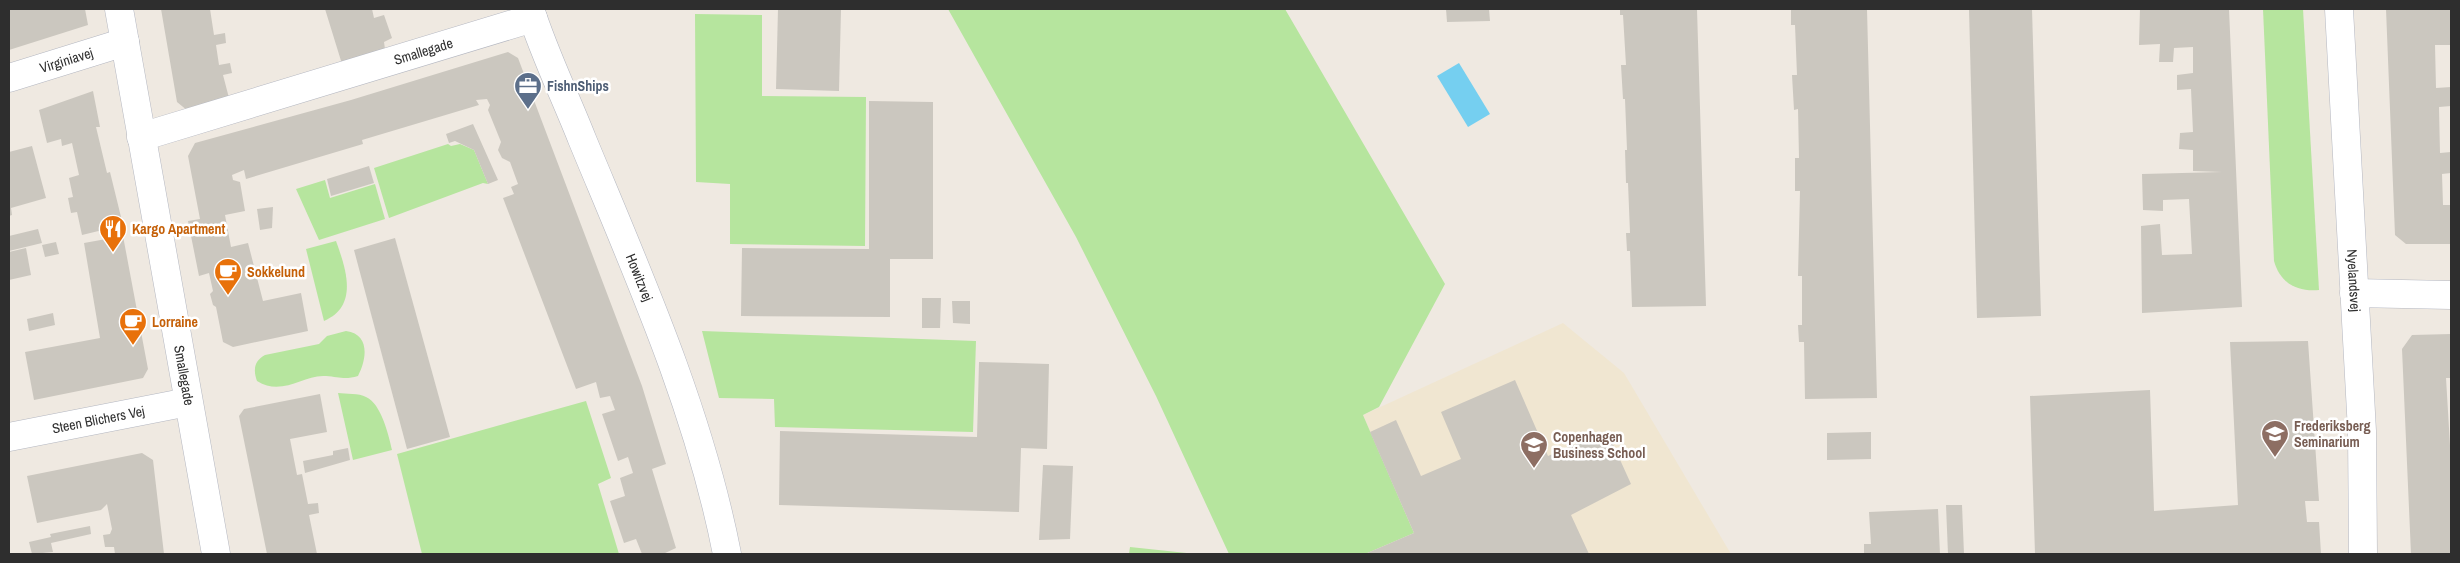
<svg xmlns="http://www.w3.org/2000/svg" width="2460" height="563" font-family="'Archivo Narrow',sans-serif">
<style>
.education{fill:#f0e6d1}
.green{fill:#b6e59e}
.water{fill:#75cff0}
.building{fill:#cbc7bf}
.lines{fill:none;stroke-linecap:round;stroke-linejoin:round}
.minor-casing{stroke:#b4b7c1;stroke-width:29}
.tertiary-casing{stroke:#b4b7c1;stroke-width:29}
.minor{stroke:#fff;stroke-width:28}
.tertiary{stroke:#fff;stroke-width:28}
.labels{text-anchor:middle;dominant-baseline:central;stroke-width:5;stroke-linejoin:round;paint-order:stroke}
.street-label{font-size:14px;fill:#2e2e2e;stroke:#fff}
.service-label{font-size:14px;font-weight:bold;fill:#4e5e75;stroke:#fff;text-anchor:start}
.food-label{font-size:14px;font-weight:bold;fill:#c56008;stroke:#fff;text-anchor:start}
.education-label{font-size:14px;font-weight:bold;fill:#785e54;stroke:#fff;text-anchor:start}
</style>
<rect width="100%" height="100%" fill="#efe9e1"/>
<polygon class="education" points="1563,323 1624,373 1731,554 1365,554 1414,533 1363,415"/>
<g class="green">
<polygon points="948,9 1285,9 1445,284 1379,407 1363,415 1414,533 1365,554 1229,554 1156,396 1076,237"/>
<path d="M2263 9H2303L2319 290C2297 292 2280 283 2274 261Z"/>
<polygon points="695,14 762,15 762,96 866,97 865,246 730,244 730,184 696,182"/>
<polygon points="448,144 451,146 460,144 474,150 488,184 483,183 389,218 374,168"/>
<polygon points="325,180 330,198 375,184 385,219 319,240 296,189"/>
<path d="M336 241C346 269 359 306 324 321L306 249Z"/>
<path d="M346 331C370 334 367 359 358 376 345 380 339 377 326 376 303 374 283 397 257 381 253 370 254 361 265 355L319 344 327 336Z"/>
<polygon points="702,331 976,341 973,432 775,427 774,399 719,398"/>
<path d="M338 393C346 394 359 393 366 397 381 403 389 436 392 450L353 460Z"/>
<polygon points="586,401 611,478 598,484 619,554 422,554 397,454"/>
<polygon points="1130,547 1196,554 1129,554"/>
</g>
<polygon class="water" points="1459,63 1490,114 1468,127 1437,76"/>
<g class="building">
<polygon points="9,9 85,9 88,25 9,50"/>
<polygon points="161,9 210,9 214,35 225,33 226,43 216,45 219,65 230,63 232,73 223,75 229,98 188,111 177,102"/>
<polygon points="325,9 372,9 374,18 384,15 392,38 384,42 385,49 342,64"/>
<polygon points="778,9 841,9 839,91 776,89"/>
<polygon points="1446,9 1489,9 1490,21 1447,22"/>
<polygon points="1620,9 1697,9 1706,306 1632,307 1630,251 1627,251 1626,233 1630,233 1628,183 1626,183 1625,150 1627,150 1625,99 1623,99 1621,65 1626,65 1623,15 1620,15"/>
<polygon points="1791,9 1867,9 1877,398 1805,399 1804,342 1799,342 1798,325 1802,325 1802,276 1798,276 1800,191 1795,191 1795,158 1799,158 1798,109 1794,110 1792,75 1797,75 1795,25 1791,25"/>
<polygon points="1969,9 2032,9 2041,316 1977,318"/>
<polygon points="2140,9 2229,9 2242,307 2142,313 2141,226 2160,224 2162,255 2192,254 2189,199 2163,200 2163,211 2143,210 2142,174 2222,172 2193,171 2193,150 2179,149 2180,133 2193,132 2191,89 2177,90 2177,75 2193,73 2193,47 2174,48 2173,62 2159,62 2160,44 2139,45"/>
<polygon points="2386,9 2451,9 2451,45 2435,45 2436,88 2451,87 2451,106 2439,107 2440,153 2451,152 2451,173 2442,174 2443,205 2451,205 2451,244 2406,244 2395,235"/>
<polygon points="508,52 518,58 642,386 666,464 652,469 676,548 663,554 642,554 636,539 624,543 610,501 625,496 620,478 633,473 628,457 618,461 602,414 615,410 610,396 600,398 596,382 576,389 503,198 514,194 511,187 518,184 510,162 502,158 498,150 501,142 488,110 490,105 487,99 476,100 479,105 362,140 363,144 246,179 244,170 232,175 233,180 240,182 245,211 225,215 231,247 248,243 263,301 301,293 308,331 233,347 223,342 216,307 213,305 210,294 213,291 209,273 199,276 188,221 200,219 188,156 195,143 351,100"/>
<polygon points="93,91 100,127 96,127 107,173 110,172 121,217 113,219 115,227 82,235 77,212 71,213 68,198 73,197 69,178 79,175 72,143 62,146 61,139 47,143 39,110"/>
<polygon points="869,101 933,102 933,259 890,259 890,317 741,316 742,248 869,249"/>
<polygon points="473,124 498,180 488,184 474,150 455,141 449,143 446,134"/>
<polygon points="32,146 46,198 11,208 12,215 9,216 9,152"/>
<polygon points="369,166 374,183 331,196 327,179"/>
<polygon points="273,207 272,228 260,230 257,209"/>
<polygon points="38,229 42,243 9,251 9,236"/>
<polygon points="123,236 148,369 143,378 34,400 25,352 100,338 84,243"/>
<polygon points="395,238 450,437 407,449 354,250"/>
<polygon points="56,242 59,254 45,257 42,245"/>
<polygon points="26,248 31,275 9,280 9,252"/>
<polygon points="922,298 941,298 940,328 922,328"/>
<polygon points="952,301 970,301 970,324 953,323"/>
<polygon points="53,313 55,325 29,331 27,319"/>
<polygon points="2451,334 2451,378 2446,378 2451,462 2451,554 2411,554 2402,349 2412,335"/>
<polygon points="2308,341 2319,501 2305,501 2307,522 2319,522 2321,554 2035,554 2030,396 2150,390 2154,511 2238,505 2230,342"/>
<polygon points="979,362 1049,364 1047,449 1021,448 1019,512 779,505 780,431 977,437"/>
<polygon points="1515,380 1548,456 1607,431 1631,484 1571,515 1589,554 1365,554 1414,533 1370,432 1396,420 1421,476 1461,459 1441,412"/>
<polygon points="320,394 327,432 290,439 297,475 302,474 308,504 318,503 319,513 309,515 317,554 267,554 239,416 244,409"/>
<polygon points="1871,432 1871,459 1827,460 1827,433"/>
<polygon points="348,448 350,460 305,473 303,461 333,455 333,451"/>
<polygon points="142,453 153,460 164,554 115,554 114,547 105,547 103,535 110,534 112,529 107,504 101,510 37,523 27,476"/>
<polygon points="1043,465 1073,466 1070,539 1039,540"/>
<polygon points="1946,505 1962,505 1964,554 1948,554"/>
<polygon points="1938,509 1940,554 1864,554 1864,544 1871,544 1869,512"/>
<polygon points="90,526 91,534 51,543 53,552 32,554 29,542 51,537 50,534"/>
</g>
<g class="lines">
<defs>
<g id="minor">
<path id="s1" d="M530 9C544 53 565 96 582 139 638 274 699 410 727 554"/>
<path id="s2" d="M9 78 125 42"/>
<path id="s3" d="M141 137 533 18"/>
<polyline points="2354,293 2451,295"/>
<path id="s4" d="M9 437 188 402"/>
</g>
<g id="tertiary">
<path id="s5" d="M119 9 216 554"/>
<path id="s6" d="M2339 9 2362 431 2363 554"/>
</g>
</defs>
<use href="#minor" class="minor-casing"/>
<use href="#tertiary" class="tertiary-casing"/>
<use href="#minor" class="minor"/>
<use href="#tertiary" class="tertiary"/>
</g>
<defs>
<symbol id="office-pin" viewBox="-11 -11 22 30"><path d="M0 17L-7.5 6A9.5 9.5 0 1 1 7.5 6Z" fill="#5c6f8a" stroke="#fff"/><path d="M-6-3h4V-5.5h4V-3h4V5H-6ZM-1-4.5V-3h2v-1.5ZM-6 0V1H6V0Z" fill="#fff"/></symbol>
<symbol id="restaurant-pin" viewBox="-11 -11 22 30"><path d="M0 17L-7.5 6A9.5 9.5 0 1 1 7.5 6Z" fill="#e8710a" stroke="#fff"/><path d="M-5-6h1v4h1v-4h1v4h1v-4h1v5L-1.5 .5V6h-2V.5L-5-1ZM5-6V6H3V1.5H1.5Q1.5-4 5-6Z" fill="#fff"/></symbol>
<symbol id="cafe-pin" viewBox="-11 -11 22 30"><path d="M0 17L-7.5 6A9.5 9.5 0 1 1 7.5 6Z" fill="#e8710a" stroke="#fff"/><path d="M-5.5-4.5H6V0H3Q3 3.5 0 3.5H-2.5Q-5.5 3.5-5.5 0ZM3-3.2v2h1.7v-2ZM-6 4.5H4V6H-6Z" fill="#fff"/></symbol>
<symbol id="school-pin" viewBox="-11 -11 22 30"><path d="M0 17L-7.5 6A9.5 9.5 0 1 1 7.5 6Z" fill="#8d6e63" stroke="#fff"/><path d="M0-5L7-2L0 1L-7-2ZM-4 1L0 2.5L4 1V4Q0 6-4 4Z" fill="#fff"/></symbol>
<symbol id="university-pin" viewBox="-11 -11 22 30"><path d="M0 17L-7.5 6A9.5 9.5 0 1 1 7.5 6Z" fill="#8d6e63" stroke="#fff"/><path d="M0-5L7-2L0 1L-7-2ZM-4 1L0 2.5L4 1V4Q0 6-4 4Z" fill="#fff"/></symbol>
</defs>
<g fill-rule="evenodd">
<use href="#office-pin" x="512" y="70" width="32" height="43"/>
<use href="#restaurant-pin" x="97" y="213" width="32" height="43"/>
<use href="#cafe-pin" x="212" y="256" width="32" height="43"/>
<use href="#cafe-pin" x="117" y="306" width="32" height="43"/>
<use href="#school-pin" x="2259" y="418" width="32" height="43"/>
<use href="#university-pin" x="1518" y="429" width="32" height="43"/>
</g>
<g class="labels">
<g class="street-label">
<text stroke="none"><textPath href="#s3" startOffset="295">Smallegade</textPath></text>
<text stroke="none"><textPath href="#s2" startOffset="60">Virginiavej</textPath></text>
<text stroke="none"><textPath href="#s1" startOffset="290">Howitzvej</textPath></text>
<text stroke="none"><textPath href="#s6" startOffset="272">Nyelandsvej</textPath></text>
<text stroke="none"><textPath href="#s5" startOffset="372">Smallegade</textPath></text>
<text stroke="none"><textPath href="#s4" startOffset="91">Steen Blichers Vej</textPath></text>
</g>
<g class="service-label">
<text x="547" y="86">FishnShips</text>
</g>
<g class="food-label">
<text x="132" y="229">Kargo Apartment</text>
<text x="247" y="272">Sokkelund</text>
<text x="152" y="322">Lorraine</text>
</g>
<g class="education-label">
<text x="2294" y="426">Frederiksberg<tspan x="2294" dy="16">Seminarium</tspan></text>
<text x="1553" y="437">Copenhagen<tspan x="1553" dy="16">Business School</tspan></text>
</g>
</g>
<rect width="2460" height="563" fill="none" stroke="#2e2e2e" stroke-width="20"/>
</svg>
